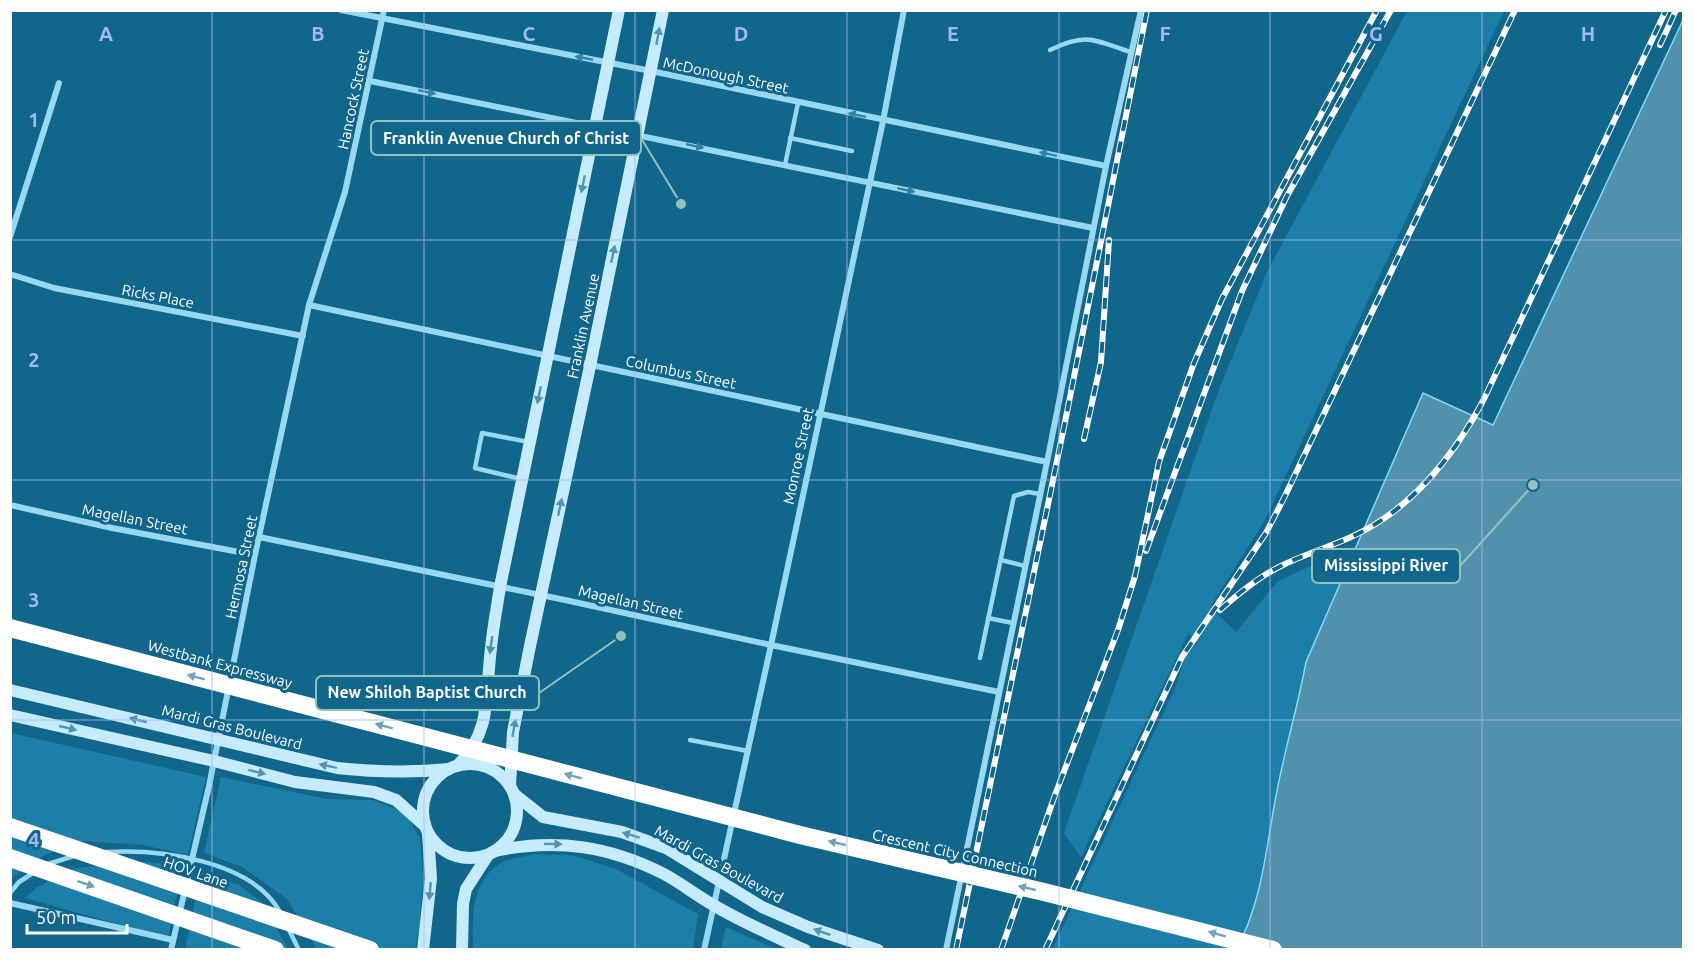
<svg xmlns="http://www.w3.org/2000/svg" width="1694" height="960" font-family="Ubuntu,sans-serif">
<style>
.green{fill:#1c7fa7}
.water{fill:#5291ac;stroke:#89d7f5;stroke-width:1.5}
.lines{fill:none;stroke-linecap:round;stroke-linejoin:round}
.lane{stroke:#98d8f1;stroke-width:4.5}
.street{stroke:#98d8f1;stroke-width:6}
.secondary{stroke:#c6ebfc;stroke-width:12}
.rail-casing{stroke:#fff;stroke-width:6}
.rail{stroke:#11668b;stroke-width:4;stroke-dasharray:11;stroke-linecap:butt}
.highway-bridge{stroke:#fff;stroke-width:18}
.oneway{fill:#5095b3}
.oneway2{fill:#3382a4}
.oneway3{fill:#70a3b9}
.grid{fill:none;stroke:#a5b8ef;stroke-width:1.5;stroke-opacity:0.55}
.labels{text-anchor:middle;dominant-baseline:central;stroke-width:6;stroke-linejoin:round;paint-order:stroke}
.street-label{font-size:15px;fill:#fff;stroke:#11668b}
.grid-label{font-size:20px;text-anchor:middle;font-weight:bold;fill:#a5b8ef;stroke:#11668b;stroke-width:6;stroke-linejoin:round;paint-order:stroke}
.leader{fill:none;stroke:#93c1be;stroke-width:2}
.callout-dot{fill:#93c1be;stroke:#11668b;stroke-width:2}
.callout{fill:#11668b;stroke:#93c1be;stroke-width:2}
.callout-label{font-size:16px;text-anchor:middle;font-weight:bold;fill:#fff}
</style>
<rect width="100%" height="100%" fill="#11668b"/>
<g class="green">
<polygon points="1407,11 1504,11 1265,520 1210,607 1236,632 1278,581 1357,545 1306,662 1298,707 1282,763 1255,906 1246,931 1236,949 1052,950 1175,688 1185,658 1198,641 1188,634 1081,857 1064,833 1218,392 1267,272"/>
<polygon points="11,733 206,777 188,855 143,845 84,841 42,856 13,877 11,881"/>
<polygon points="221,777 327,799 373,800 405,813 420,838 423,878 419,930 415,949 317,949 287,899 242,867 204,853"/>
<path d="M534 854 572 855 616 869 698 914 693 949H473C472 919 471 881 501 863 510 858 524 857 534 854Z"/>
<polygon points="135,861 183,866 168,938 25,898 36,888 71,869"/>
<polygon points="201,872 239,885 264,904 288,949 185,950"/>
<polygon points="726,927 776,949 721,949"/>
</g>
<path class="water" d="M1683 20V949L1236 950C1263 901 1266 845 1277 791 1285 748 1298 706 1306 662L1423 393 1493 425Z"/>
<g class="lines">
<g class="lane">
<path d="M1050 50C1087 32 1094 40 1130 52"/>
<polyline points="790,138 852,151"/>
<polyline points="785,165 798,103"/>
<polyline points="521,479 475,468 482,433 529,442"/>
<polyline points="1001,560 1025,566"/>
<polyline points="988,618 1013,623"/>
<polyline points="980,658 1014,496 1028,492 1040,494"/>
<polyline points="690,740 748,751"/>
<path d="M106 852C160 849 251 860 280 912"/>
<polyline points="45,865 74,856"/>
<polyline points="10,893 19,882 33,873"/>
<polyline points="288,928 299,950"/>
</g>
<g class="street">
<polyline points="341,10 651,71 1106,166"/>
<polyline points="370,81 1093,228"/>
<polyline points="10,237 59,83"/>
<polyline points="10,274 54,288 303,336"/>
<polyline points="309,305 1047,462"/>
<polyline points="10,505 112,528 255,555"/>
<polyline points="259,537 565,600 771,645 999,692"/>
<polyline points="10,903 173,940"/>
<polyline points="171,950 209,786 255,555 309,305 345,192 384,10"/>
<polyline points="704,950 771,645 883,121 904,10"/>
<polyline points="946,950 1047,462 1106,166 1141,10"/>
</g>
<g class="secondary">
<path d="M10 690 337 768C375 772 411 773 449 769"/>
<polyline points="10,715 214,761 295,782 374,792 396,800 425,826"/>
<circle cx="470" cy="811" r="47"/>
<path d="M457 766C493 731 485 693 491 648 493 627 497 607 500 587L619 10"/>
<polyline points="510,786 513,732 530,646 590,366 663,10"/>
<polyline points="514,794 543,817 622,832 666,848 762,907 808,927 878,950"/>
<path d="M495 851C556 838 609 846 664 874 681 883 697 896 715 906 744 923 774 936 805 950"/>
<polyline points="423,950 431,878 428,834"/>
<polyline points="462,950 463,904 466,889 488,855"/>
</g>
<defs>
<g id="rail">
<polyline points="1660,45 1676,10"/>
<polyline points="1084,439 1101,362 1109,240"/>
<polyline points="1146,551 1242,291 1287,196 1391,10"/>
<path d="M1220 610C1238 594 1257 578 1279 567 1302 555 1327 548 1351 537 1411 510 1453 457 1483 401L1666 10"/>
<polyline points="956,950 1065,422 1147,10"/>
<polyline points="1001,950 1055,795 1118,630 1135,576 1159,462 1194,363 1222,299 1377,10"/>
<polyline points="1045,950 1182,657 1266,533 1285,496 1515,10"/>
</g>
</defs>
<use href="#rail" class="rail-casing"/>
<use href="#rail" class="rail"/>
<g class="highway-bridge">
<polyline points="10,628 800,835 1044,892 1273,950"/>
<polyline points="10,827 370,950"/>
<polyline points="10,858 275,950"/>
</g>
</g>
<defs><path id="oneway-solid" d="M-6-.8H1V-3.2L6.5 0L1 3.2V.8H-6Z" transform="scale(1.5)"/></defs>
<g class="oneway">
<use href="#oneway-solid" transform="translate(658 36) rotate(-79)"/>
<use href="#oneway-solid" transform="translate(583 184) rotate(102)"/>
<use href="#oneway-solid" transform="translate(613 254) rotate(-78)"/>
<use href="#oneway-solid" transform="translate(539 395) rotate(102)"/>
<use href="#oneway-solid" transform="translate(560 507) rotate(-78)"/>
<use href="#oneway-solid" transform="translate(491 645) rotate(98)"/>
<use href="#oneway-solid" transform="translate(138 720) rotate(-167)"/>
<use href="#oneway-solid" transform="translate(68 728) rotate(13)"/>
<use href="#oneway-solid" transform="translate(514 728) rotate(-80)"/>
<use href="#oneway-solid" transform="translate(328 766) rotate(-168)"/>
<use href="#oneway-solid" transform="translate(257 772) rotate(14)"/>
<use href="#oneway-solid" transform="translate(631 835) rotate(-163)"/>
<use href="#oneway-solid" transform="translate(553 844) rotate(1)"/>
<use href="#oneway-solid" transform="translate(430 891) rotate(95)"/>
<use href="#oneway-solid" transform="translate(822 932) rotate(-161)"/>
</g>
<g class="oneway2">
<use href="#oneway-solid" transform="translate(584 58) rotate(-169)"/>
<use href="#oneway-solid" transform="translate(427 92) rotate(12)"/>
<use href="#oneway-solid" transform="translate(857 115) rotate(-168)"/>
<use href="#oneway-solid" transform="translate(695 146) rotate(12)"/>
<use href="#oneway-solid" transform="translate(1048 154) rotate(-168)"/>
<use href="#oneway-solid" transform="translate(906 190) rotate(12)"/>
</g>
<g class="oneway3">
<use href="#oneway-solid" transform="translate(196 677) rotate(-165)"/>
<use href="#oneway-solid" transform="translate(384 726) rotate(-165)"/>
<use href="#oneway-solid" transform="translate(573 776) rotate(-165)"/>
<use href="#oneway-solid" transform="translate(837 843) rotate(-167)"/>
<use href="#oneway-solid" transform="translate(86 884) rotate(19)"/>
<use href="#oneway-solid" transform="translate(1027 888) rotate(-167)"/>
<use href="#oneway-solid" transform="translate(1217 934) rotate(-165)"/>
</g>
<path class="grid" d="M212 10V950M424 10V950M635 10V950M847 10V950M1059 10V950M1270 10V950M1482 10V950M10 240H1684M10 480H1684M10 720H1684"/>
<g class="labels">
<g class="street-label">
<text transform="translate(726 75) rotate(12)">McDonough Street</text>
<text transform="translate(353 99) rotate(-78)">Hancock Street</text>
<text transform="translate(158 296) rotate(11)">Ricks Place</text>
<text transform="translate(583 326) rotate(-78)">Franklin Avenue</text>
<text transform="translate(681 372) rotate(12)">Columbus Street</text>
<text transform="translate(798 456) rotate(-78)">Monroe Street</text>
<text transform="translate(135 519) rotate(11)">Magellan Street</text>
<text transform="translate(241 567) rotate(-78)">Hermosa Street</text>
<text transform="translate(631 602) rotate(13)">Magellan Street</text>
<text transform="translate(220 664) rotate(15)">Westbank Expressway</text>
<text transform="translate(232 727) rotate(14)">Mardi Gras Boulevard</text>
<text transform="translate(955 853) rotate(13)">Crescent City Connection</text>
<text transform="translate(719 864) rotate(29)">Mardi Gras Boulevard</text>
<text transform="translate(196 872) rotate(19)">HOV Lane</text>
</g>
</g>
<g class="grid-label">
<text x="106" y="41">A</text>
<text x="318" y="41">B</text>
<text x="529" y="41">C</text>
<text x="741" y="41">D</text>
<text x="953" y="41">E</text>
<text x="1165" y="41">F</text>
<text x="1376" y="41">G</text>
<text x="1588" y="41">H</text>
<text x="34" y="127">1</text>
<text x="34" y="367">2</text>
<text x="34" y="607">3</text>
<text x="34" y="847">4</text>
</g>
<path class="leader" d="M681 204L641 138M1533 485L1460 566M621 636L539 693"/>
<g class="callout-dot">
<circle cx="681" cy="204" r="6"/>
<circle cx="1533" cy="485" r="6"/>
<circle cx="621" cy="636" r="6"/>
</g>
<g class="callout">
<rect x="371" y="121" width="270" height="34" rx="6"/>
<rect x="1312" y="549" width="148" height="34" rx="6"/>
<rect x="316" y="676" width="223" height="34" rx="6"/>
</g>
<g class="callout-label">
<text x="506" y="144">Franklin Avenue Church of Christ</text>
<text x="1386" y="571">Mississippi River</text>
<text x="427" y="698">New Shiloh Baptist Church</text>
</g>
<rect width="1694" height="960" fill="none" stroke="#ffffff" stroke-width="24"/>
<path d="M27 924v9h100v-9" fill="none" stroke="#ffffff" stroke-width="3"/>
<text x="36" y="924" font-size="18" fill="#ffffff" stroke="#11668b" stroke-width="4.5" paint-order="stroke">50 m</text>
</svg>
